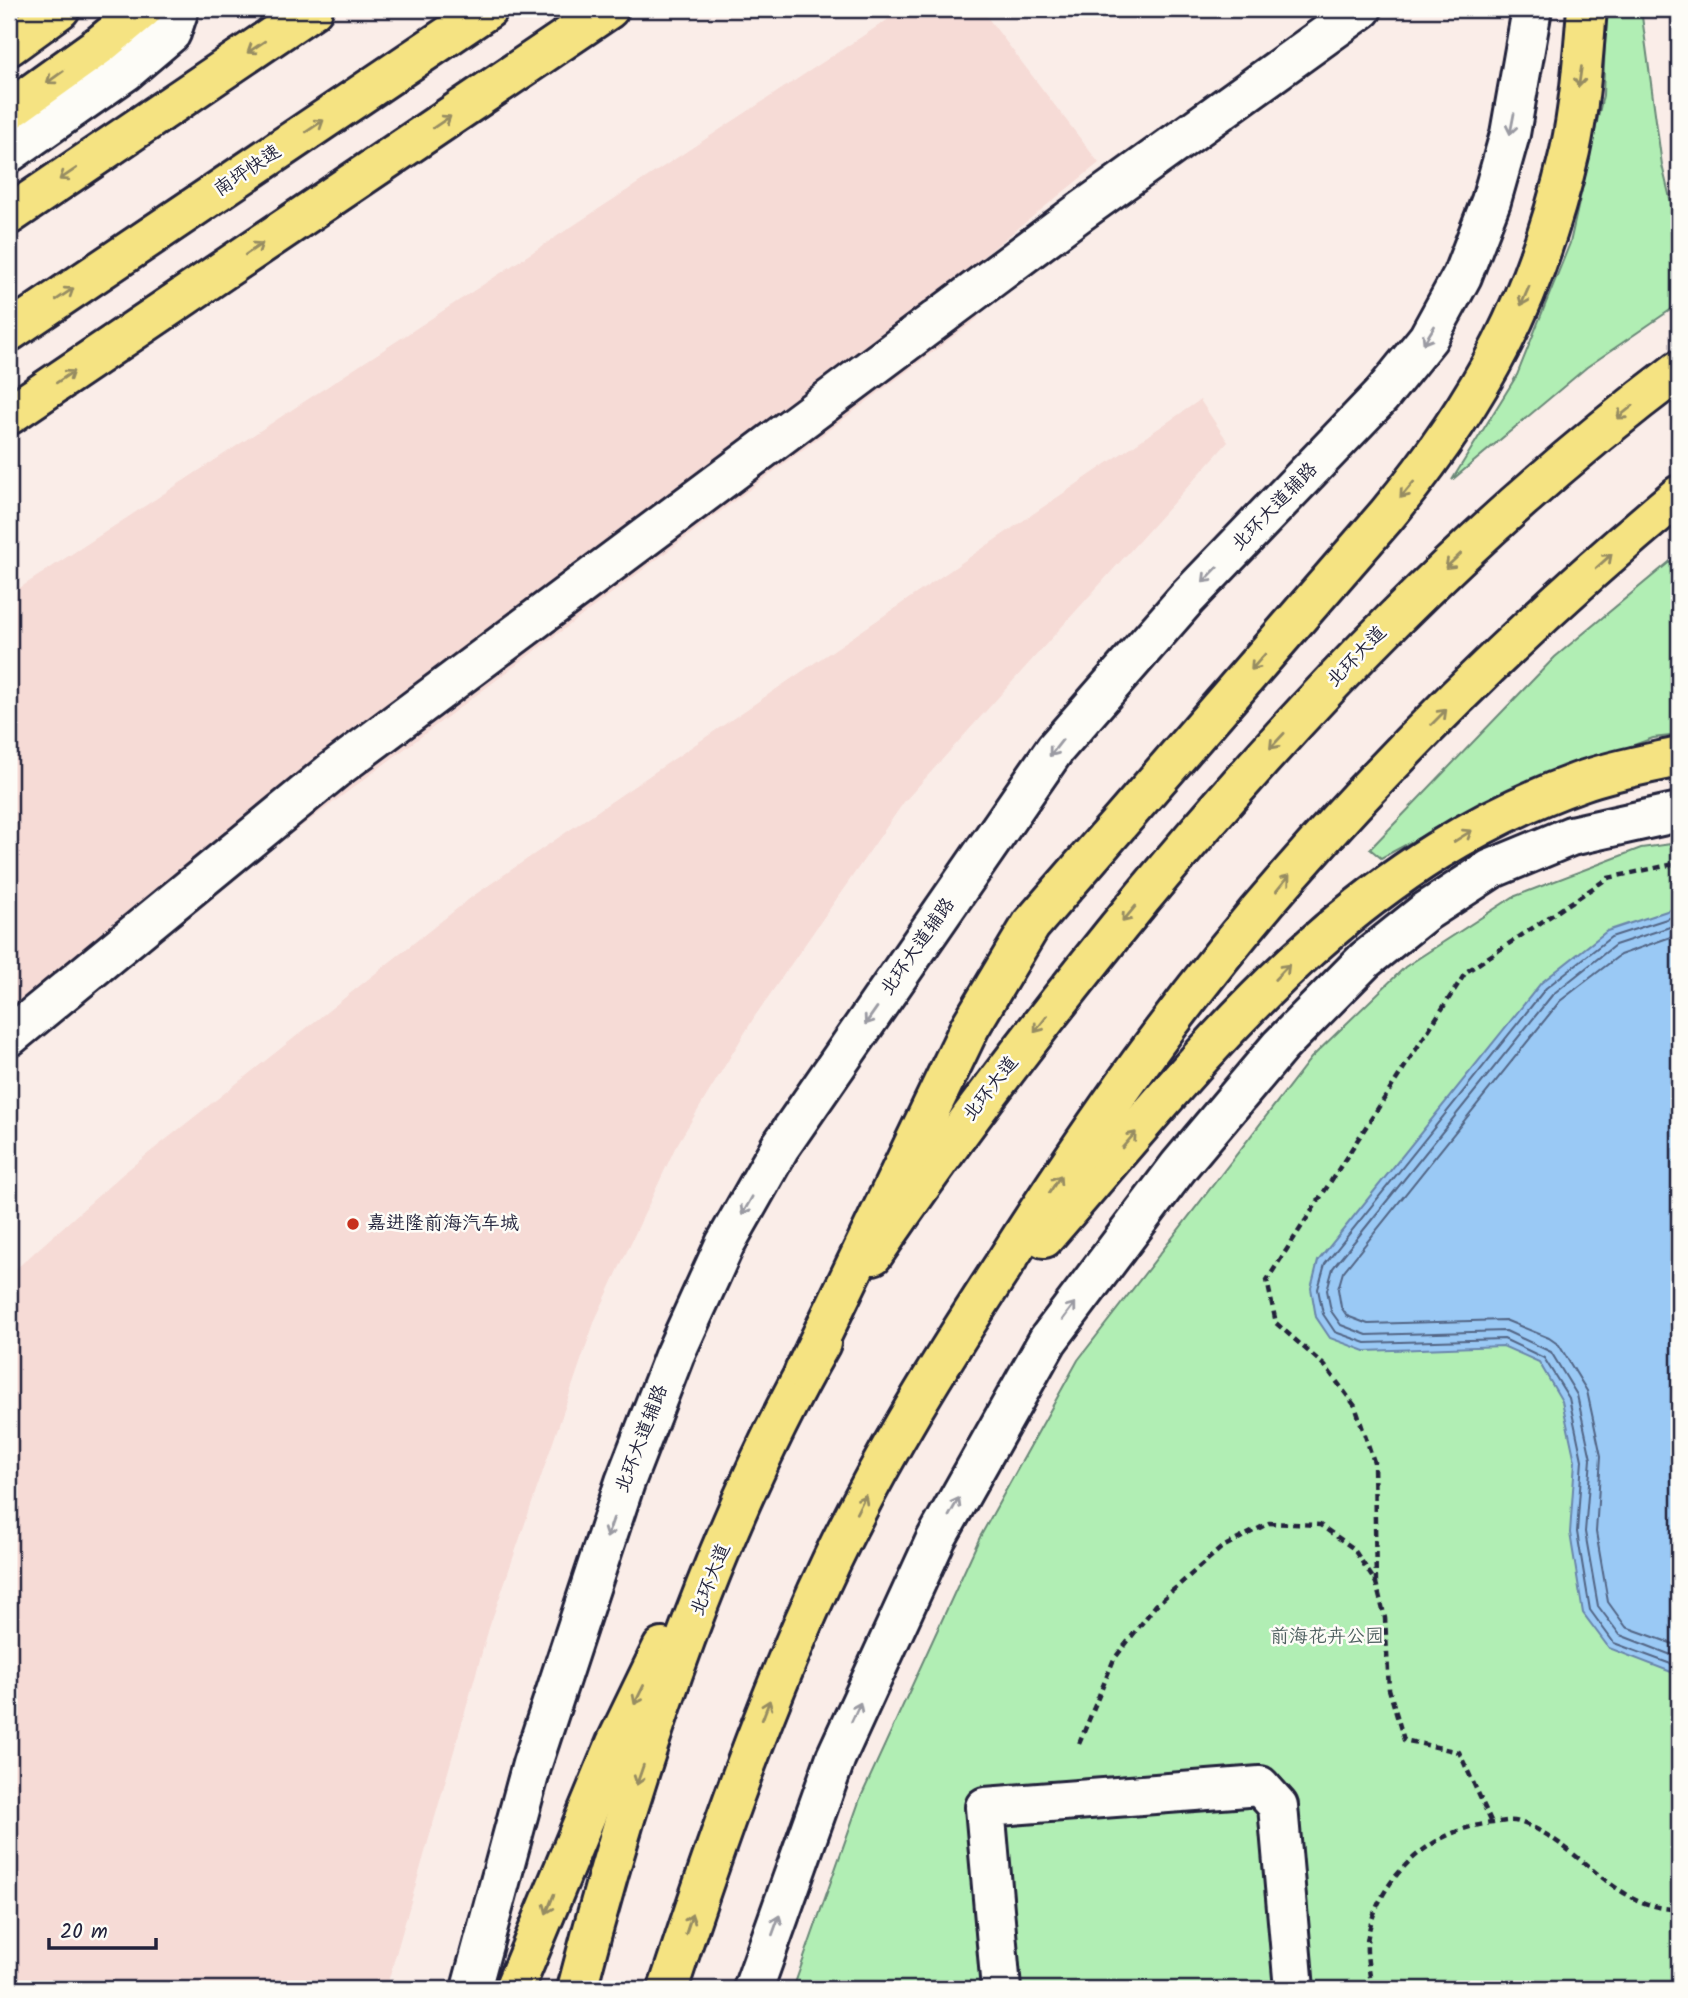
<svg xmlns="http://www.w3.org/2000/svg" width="1688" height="1998" font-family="Kalam,'LXGW WenKai TC',sans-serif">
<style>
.built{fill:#f6dbd6}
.green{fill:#b1eeb4;stroke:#6a8878;stroke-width:2}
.water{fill:#9ac9f5;stroke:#6a86ab;stroke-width:2}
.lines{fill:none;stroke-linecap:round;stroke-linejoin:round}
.shore{stroke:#526585;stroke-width:2}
.minor-casing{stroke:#22223b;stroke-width:44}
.major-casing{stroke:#22223b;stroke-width:44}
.highway-casing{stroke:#22223b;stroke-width:44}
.path{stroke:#22223b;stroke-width:4.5;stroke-dasharray:7 5;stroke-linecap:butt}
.minor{stroke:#fdfcf7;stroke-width:38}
.major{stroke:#f5e382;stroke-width:38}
.highway{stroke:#f5e382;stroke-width:38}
.oneway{stroke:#968c62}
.oneway2{stroke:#9a9aa2}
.poi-dot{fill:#c8321e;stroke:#fdfcf7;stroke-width:2.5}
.labels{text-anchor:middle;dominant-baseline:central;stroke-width:5;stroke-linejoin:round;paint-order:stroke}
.street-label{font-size:19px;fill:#22223b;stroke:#fdfcf7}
.poi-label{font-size:19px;fill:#22223b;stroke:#fdfcf7;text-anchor:start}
.park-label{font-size:19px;fill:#4d5f5f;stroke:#fdfcf7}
</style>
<rect width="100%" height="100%" fill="#faede8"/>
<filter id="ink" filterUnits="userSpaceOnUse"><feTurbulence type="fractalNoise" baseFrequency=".0143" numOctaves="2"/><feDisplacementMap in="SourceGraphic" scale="14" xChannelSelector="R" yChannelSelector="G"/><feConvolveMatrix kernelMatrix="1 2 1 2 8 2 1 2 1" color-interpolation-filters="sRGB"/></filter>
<g filter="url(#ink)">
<g class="built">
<polygon points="904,9 981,9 1099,163 979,260 978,318 125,959 9,1065 9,595"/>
<polygon points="1200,400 1228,442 904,802 755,1016 675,1148 595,1320 489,1628 386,1989 9,1989 9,1275 125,1172 473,896"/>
</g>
<g class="green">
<polygon points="1606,9 1641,9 1662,165 1679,236 1679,304 1587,367 1452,480 1517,375 1570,243 1603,95"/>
<polygon points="1679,554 1679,735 1653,738 1501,794 1381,858 1370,849 1555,657"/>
<polygon points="1679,843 1679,1989 793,1989 860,1799 980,1537 1078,1360 1311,1058 1405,967 1513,897 1641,848"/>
</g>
<polygon class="water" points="1679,907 1679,1675 1609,1648 1583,1613 1570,1533 1575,1461 1562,1401 1539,1362 1503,1346 1365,1351 1330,1338 1316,1317 1311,1288 1318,1261 1541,983 1607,931"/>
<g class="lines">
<g class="shore">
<polyline points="1679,915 1611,937 1546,988 1325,1264 1318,1289 1323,1314 1335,1332 1366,1343 1504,1339 1544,1358 1569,1398 1582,1460 1577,1532 1590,1610 1614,1643 1679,1667"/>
<polyline points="1679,924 1615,945 1553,994 1333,1268 1327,1290 1331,1311 1341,1325 1367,1335 1506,1331 1551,1352 1577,1395 1591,1459 1585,1532 1598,1606 1620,1635 1679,1658"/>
<polyline points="1679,934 1620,955 1560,1001 1343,1272 1338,1289 1341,1307 1347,1316 1368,1324 1505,1320 1549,1338 1559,1345 1587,1391 1601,1456 1596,1532 1608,1602 1626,1627 1679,1646"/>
</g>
<defs>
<g id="minor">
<polyline points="9,153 125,72 171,33 179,9"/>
<polyline points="9,1037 334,770 1076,215 1362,9"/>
<polyline points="471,1989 532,1764 625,1482 674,1356 725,1244 780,1147 1055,749 1187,598 1381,396 1428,338 1462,276 1491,201 1510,134 1532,9"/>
<polyline points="753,1989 836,1757 936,1539 1048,1340 1179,1166 1280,1046 1365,960 1425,912 1491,869 1571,836 1679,812"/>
<polyline points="1001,1989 985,1807 1260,1786 1278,1806 1294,1989"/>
</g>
<g id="major">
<path d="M1044 1238C1203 1055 1344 865 1582 781 1613 770 1647 764 1679 757"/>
<path d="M873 1255C957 1131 1047 1014 1142 898 1303 704 1477 522 1679 370"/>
<polyline points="514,1989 616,1743 662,1648"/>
<path d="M577 1989C633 1773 710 1537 821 1343"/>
<path d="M668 1989C716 1843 766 1699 832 1560 881 1458 941 1361 1003 1266 1090 1129 1183 996 1291 873 1409 738 1541 611 1679 495"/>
</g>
<g id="highway">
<polyline points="9,46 60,9"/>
<polyline points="9,110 101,44 143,9"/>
<polyline points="9,215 313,9"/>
<polyline points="9,332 488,9"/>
<polyline points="9,415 609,9"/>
<path d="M804 1372 970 1027 1031 925 1386 516C1482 400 1536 298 1570 151 1580 105 1583 56 1587 9"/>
</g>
</defs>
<use href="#minor" class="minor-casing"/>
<use href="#major" class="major-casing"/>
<use href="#highway" class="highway-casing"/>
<g class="path">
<polyline points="1376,1583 1374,1462 1355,1406 1325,1366 1276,1323 1267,1280 1466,972 1608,878 1679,863"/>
<polyline points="1079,1744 1114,1659 1156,1605 1221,1548 1269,1523 1320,1525 1353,1548 1376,1583 1385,1618 1389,1689 1404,1740 1459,1752 1492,1823"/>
<path d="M1372 1989C1370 1975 1366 1956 1367 1942 1375 1879 1432 1828 1493 1823 1501 1822 1511 1819 1519 1822 1578 1840 1612 1910 1679 1909"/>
</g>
<use href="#minor" class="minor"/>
<use href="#major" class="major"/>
<use href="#highway" class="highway"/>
</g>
<defs><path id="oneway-shaft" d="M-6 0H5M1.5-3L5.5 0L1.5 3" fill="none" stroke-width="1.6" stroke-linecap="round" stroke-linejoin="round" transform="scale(1.75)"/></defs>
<g class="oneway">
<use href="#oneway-shaft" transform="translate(256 47) rotate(146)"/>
<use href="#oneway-shaft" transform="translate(55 77) rotate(144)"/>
<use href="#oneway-shaft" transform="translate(1580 77) rotate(98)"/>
<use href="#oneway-shaft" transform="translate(442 122) rotate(-34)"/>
<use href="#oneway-shaft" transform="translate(315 126) rotate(-34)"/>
<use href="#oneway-shaft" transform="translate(68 174) rotate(146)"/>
<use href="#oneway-shaft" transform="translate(254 249) rotate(-34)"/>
<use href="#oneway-shaft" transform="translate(65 294) rotate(-34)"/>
<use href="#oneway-shaft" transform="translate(1525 296) rotate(113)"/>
<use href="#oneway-shaft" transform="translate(65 377) rotate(-34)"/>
<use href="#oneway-shaft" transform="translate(1625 412) rotate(141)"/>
<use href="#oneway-shaft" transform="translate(1407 490) rotate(130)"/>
<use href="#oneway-shaft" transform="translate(1453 561) rotate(137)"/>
<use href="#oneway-shaft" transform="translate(1604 561) rotate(-42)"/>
<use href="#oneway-shaft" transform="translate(1258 662) rotate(131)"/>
<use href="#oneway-shaft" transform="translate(1439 717) rotate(-45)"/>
<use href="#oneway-shaft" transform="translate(1277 741) rotate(133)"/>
<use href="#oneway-shaft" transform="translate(1463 836) rotate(-32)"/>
<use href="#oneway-shaft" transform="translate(1283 883) rotate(-51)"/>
<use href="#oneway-shaft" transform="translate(1129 914) rotate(130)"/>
<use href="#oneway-shaft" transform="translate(1282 972) rotate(-46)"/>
<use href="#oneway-shaft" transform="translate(1041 1024) rotate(128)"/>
<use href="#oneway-shaft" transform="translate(1129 1140) rotate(-49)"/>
<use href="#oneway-shaft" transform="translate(1055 1184) rotate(-57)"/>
<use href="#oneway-shaft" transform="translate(861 1504) rotate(-63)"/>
<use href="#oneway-shaft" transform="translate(639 1695) rotate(116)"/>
<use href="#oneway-shaft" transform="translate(766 1710) rotate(-69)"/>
<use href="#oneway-shaft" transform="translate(640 1775) rotate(109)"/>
<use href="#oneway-shaft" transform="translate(550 1904) rotate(112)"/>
<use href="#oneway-shaft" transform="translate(689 1924) rotate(-72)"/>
</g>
<g class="oneway2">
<use href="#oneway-shaft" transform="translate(1512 124) rotate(101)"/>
<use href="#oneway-shaft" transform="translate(1429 335) rotate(122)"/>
<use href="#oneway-shaft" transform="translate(1210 575) rotate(134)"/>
<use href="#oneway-shaft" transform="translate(1056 748) rotate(128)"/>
<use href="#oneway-shaft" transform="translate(871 1016) rotate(125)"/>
<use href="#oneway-shaft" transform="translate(747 1206) rotate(119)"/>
<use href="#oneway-shaft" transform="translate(1069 1311) rotate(-53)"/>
<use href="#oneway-shaft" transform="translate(954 1507) rotate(-61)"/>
<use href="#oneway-shaft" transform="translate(610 1528) rotate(109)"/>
<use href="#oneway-shaft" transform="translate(856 1712) rotate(-65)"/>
<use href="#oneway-shaft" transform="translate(776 1925) rotate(-70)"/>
</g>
</g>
<circle class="poi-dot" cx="353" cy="1224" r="7"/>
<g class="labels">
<g class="street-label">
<text transform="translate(248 171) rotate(-34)">南坪快速</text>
<text transform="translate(1275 507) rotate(-46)">北环大道辅路</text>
<text transform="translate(1357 657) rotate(-46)">北环大道</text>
<text transform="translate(918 947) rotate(-55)">北环大道辅路</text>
<text transform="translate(991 1089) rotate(-52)">北环大道</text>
<text transform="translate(642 1439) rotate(-69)">北环大道辅路</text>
<text transform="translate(711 1580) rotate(-68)">北环大道</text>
</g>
<g class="poi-label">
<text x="367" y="1224">嘉进隆前海汽车城</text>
</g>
<g class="park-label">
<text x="1327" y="1637">前海花卉公园</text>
</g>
</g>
<rect width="1688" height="1998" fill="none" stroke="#fdfcf7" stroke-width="35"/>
<rect x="18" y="18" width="1653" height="1963" fill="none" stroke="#22223b" stroke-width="2.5" filter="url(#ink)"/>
<path d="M49 1938v10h107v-10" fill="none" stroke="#22223b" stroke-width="3.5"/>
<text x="60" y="1938" font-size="21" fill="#22223b" stroke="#fdfcf7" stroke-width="5" paint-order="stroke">20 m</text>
</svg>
